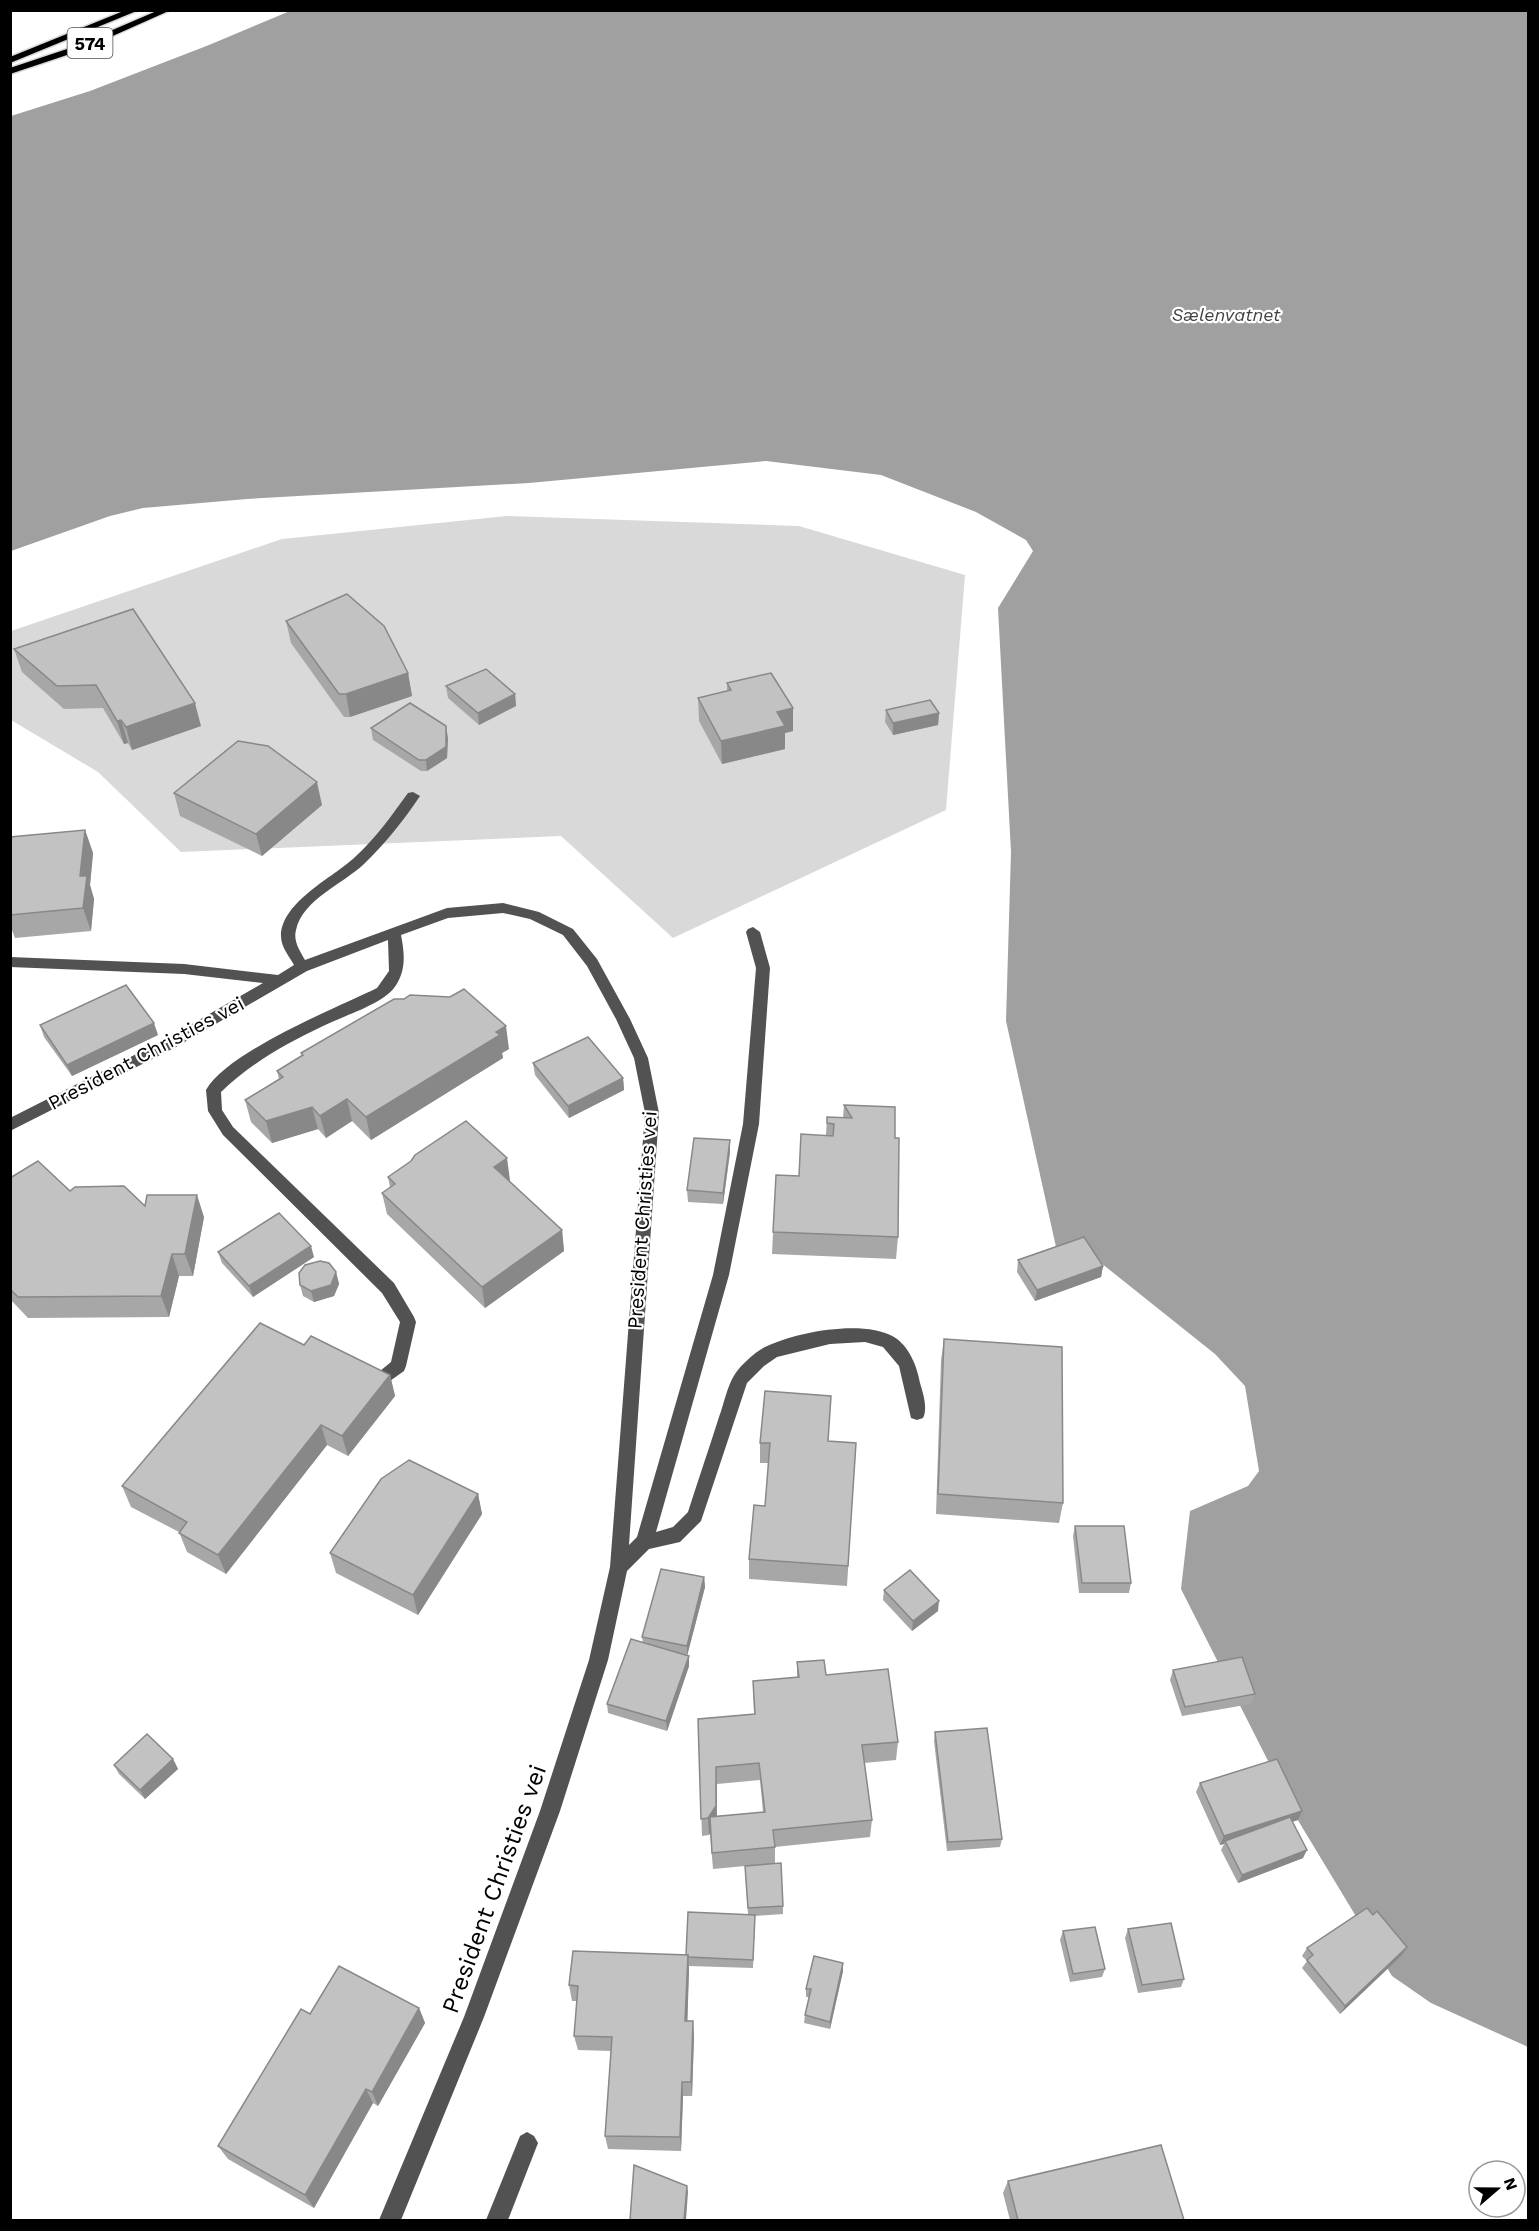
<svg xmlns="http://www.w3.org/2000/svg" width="1539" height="2231" font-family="'Work Sans',sans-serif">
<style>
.green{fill:#d9d9d9}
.water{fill:#a0a0a0}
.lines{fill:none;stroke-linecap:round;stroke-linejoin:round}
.major-casing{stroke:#dbdbdb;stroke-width:3}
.minor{fill:#525252;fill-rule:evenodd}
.major{fill:#000;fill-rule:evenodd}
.wall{fill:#a7a7a7;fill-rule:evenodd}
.shaded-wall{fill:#888}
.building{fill:#c2c2c2;stroke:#888;stroke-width:1.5}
.labels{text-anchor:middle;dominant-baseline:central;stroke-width:4.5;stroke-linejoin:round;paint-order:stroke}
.shield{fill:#fff;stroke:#4c4c4c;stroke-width:1.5}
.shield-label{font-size:18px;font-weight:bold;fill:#000}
.far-water-label{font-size:18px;font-style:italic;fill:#414141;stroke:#fff}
.street-label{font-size:20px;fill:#000;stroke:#fff}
.near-street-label{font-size:24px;fill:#000;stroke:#fff}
</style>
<rect width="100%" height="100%" fill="#fff"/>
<polygon class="green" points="507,516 799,526 965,575 946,810 673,938 561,836 181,852 98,772 11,720 11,631 282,539"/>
<polygon class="water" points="290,11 1528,11 1528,2047 1431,2003 1392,1976 1299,1822 1181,1589 1190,1511 1248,1486 1259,1471 1245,1386 1215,1354 1081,1247 1058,1256 1006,1021 1011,852 998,608 1033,551 1026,540 976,512 881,475 766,461 529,483 247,499 143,508 110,516 11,551 11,116 90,91 209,45"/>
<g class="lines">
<defs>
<g id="major">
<polygon points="126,10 139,10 10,63 10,57"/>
<polygon points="159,10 171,10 79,51 10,74 10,68 73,47"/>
</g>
</defs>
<use href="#major" class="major-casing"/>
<g class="minor">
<path d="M413 792 420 796C404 820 385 844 364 864 343 884 303 899 296 930 293 941 300 951 305 960L447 908 503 903 539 912 573 929 597 959 630 1019 648 1058 659 1113 629 1545 637 1537 713 1275 743 1124 756 968 746 932 748 929 753 927 760 932 770 968 759 1124 729 1275 656 1532 673 1527 688 1512C698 1480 709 1449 719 1417 724 1404 727 1386 735 1374 742 1364 754 1353 765 1347 796 1332 863 1319 894 1337 909 1346 917 1366 920 1383 923 1393 928 1408 923 1418L917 1420 911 1418 899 1366 883 1347 865 1342 830 1344 777 1357 764 1366 747 1383 701 1521 680 1542 649 1549 627 1571 608 1660 560 1811 484 2017 401 2220H379L464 2017 540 1811 589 1660 610 1567 645 1113 634 1058 616 1019 587 966 563 935 530 919 503 913 448 918 401 935C405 955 406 972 394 988 381 1005 340 1017 321 1027 285 1044 250 1064 221 1092L222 1110 233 1127 394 1283 414 1317 416 1322 406 1366 404 1371 380 1388 374 1386 372 1381 374 1376 391 1362 400 1322 382 1293 223 1135 208 1111 206 1090C227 1052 336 1008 377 988L389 971 388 940 307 971 176 1047 10 1131V1118L166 1039 263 983 184 974 10 967V957L184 964 278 975 294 965C289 956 281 947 281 936 281 902 334 877 355 857 376 838 392 815 408 793Z"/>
<polygon points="527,2132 534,2136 538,2143 508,2220 486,2220 520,2136"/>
</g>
<use href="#major" class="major"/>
</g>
<g class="wall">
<polygon points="286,621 408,673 412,696 350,717 344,717 291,643"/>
<polygon points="14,649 201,726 132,750 128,743 124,744 103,708 64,709 22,672"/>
<polygon points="727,683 793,708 793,731 785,733 785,749 722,764 699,721 698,698 727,691"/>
<polygon points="446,686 515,694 516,706 479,725 448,698"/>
<polygon points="886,710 939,713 938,725 893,735 885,722"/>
<polygon points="371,728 448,738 447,758 427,771 421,771 373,740"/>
<polygon points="174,793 322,805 262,856 180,816"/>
<polygon points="85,830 93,853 90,885 94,899 91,931 15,938 10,925 10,837"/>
<polygon points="40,1025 158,1035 72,1076 44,1037"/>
<polygon points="509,1049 502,1053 503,1058 371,1140 352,1121 326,1138 318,1129 272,1143 251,1122 245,1100 279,1079 277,1071 302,1056 301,1053"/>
<polygon points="533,1063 623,1078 624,1090 569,1118 535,1075"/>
<polygon points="844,1105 895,1138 898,1237 896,1259 772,1254 773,1232 799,1176 826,1135 827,1117 843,1118"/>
<polygon points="730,1152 723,1204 688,1202 687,1190"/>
<polygon points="388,1177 510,1180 509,1181 562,1230 564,1251 485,1308 387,1214 382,1193 390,1187"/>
<polygon points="10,1178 70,1191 204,1217 193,1276 179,1276 169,1317 28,1318 10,1299"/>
<polygon points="218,1252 314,1257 253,1297 222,1263"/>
<polygon points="1018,1260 1103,1266 1101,1277 1035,1301 1017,1272"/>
<polygon points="336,1272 339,1284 334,1296 314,1302 303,1296 300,1285"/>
<polygon points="944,1339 1063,1503 1059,1523 936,1514 941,1360"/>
<polygon points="304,1345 390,1375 395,1396 348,1456 327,1445 226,1574 187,1552 179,1532 131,1507 122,1486"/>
<polygon points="828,1441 856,1443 847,1586 749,1579 749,1559 765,1506 769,1463 760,1463 760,1443"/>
<polygon points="478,1494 482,1514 418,1615 336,1573 330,1553"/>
<polygon points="1075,1526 1131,1583 1129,1593 1079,1593 1073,1536"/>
<polygon points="704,1577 705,1587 687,1656 689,1666 667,1731 608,1713 607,1704 643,1643 642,1637"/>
<polygon points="884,1590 938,1611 912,1631 883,1600"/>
<path d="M797 1662 826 1675 898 1742 896 1760 864 1763 872 1820 870 1837 775 1847V1863L783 1906V1914L755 1916 753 1968 689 1966 687 2021 694 2036 692 2096H683L681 2151 608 2149 605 2136 611 2051 578 2050 574 2036 577 2001H572L569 1985 686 1955 748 1914 745 1866 713 1869 710 1833 709 1835 702 1836 698 1719 754 1714 753 1681 797 1677ZM760 1780 763 1812 717 1816V1784Z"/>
<polygon points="1173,1670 1255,1694 1251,1704 1182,1716 1170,1680"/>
<polygon points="935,1732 1002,1839 1000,1847 947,1851 934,1741"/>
<polygon points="173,1759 178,1769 145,1799 119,1774 114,1765"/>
<polygon points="1200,1783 1298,1820 1292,1822 1303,1858 1238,1883 1221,1850 1224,1844 1220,1845 1196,1792"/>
<polygon points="1128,1929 1184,1979 1181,1987 1138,1993 1125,1938"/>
<polygon points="1063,1931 1105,1969 1102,1977 1070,1982 1060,1940"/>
<polygon points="1307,1948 1402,1955 1340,2014 1302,1968 1307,1961 1302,1956"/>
<polygon points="843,1971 830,2029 804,2023 805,2015 809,1997 806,1997 806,1989"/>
<polygon points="419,2008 425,2023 378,2106 373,2103 314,2208 228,2159 218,2146 310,2014"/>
<polygon points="1008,2181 1184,2220 1010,2220 1003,2193"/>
</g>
<g class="shaded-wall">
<polygon points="408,673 412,696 350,717 346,694"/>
<polygon points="515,694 516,706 479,725 478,713"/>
<polygon points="195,703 201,726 132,750 126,727"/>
<polygon points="793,708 793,731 785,733 785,749 722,764 721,741 777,712"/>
<polygon points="939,713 938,725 893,735 893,723"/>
<polygon points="121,720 128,743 124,744 117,721"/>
<polygon points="446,726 448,738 447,758 427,771 426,760"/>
<polygon points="317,782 322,805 262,856 256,834"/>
<polygon points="85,830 93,853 90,885 94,899 91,931 83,908 80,876"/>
<polygon points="154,1023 158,1035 72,1076 67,1065"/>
<polygon points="506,1026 509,1049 502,1053 503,1058 371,1140 366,1117"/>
<polygon points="623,1078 624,1090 569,1118 568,1106"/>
<polygon points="347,1099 352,1121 326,1138 320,1116"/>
<polygon points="312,1107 318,1129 272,1143 266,1121"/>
<polygon points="730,1140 730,1152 723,1204 723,1193"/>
<polygon points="507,1158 510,1180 497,1189 494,1167"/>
<polygon points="197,1195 204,1217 193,1276 185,1254"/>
<polygon points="562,1230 564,1251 485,1308 482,1287"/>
<polygon points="311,1246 314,1257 253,1297 249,1286"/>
<polygon points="172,1254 179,1276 169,1317 161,1296"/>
<polygon points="1103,1266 1101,1277 1035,1301 1037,1290"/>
<polygon points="336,1272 339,1284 334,1296 314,1302 311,1291"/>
<polygon points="390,1375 395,1396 348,1456 342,1436"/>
<polygon points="321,1425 327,1445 226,1574 218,1555"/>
<polygon points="478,1494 482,1514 418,1615 413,1595"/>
<polygon points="704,1577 705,1587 687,1656 687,1646"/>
<polygon points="939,1601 938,1611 912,1631 913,1621"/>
<polygon points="689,1656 689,1666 667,1731 666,1721"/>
<polygon points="173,1759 178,1769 145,1799 140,1790"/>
<polygon points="716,1767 717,1823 709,1835 708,1818"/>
<polygon points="1302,1811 1298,1820 1226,1843 1225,1841 1224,1844 1220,1845 1224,1836"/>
<polygon points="1307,1850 1303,1858 1238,1883 1242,1875"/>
<polygon points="1407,1947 1402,1955 1340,2014 1345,2006"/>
<polygon points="688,1955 689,1970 687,2036 685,2021"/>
<polygon points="843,1963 843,1971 830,2029 830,2022"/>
<polygon points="419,2008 425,2023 378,2106 372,2092"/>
<polygon points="693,2021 694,2036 692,2096 691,2082"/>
<polygon points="682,2082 683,2096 681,2151 680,2137"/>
<polygon points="366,2089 373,2103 314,2208 305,2195"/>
<polygon points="687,2186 688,2192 686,2220 684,2220"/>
</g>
<g class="building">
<polygon points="347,594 384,626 408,673 346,694 339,694 286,621"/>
<polygon points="133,609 195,703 126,727 121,720 117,721 96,685 57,686 14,649"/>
<polygon points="486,669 515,694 478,713 446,686"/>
<polygon points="771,673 793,708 777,712 785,726 721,741 698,698 731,690 727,683"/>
<polygon points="930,700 939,713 893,723 886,710"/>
<polygon points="410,703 446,726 446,747 426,760 419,760 371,728"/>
<polygon points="238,741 268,746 317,782 256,834 174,793"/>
<polygon points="85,830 80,876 87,876 83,908 10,915 10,837"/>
<polygon points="126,985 154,1023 67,1065 40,1025"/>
<polygon points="464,989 506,1026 496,1032 500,1035 366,1117 347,1099 320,1116 312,1107 266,1121 245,1100 283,1077 277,1071 303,1055 301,1053 394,999 404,999 410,995 450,997"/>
<polygon points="588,1037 623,1078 568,1106 533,1063"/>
<polygon points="844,1105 895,1107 895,1138 899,1138 898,1237 773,1232 776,1175 799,1176 801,1134 833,1136 834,1124 827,1123 827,1117 852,1118"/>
<polygon points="466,1121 507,1158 494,1167 562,1230 482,1287 382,1193 395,1184 388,1177 411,1161 415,1155"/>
<polygon points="694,1138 730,1140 723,1193 687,1190"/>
<polygon points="38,1161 70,1191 75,1187 124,1186 145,1206 147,1195 197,1195 185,1254 172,1254 161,1296 18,1297 10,1289 10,1178"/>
<polygon points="279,1213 311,1246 249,1286 218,1252"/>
<polygon points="1084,1237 1103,1266 1037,1290 1018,1260"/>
<polygon points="320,1261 329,1263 336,1272 331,1285 311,1291 300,1285 299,1273 305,1265"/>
<polygon points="260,1323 304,1345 311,1336 390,1375 342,1436 321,1425 218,1555 179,1533 187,1522 122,1486"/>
<polygon points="944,1339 1062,1347 1063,1503 938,1494"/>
<polygon points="765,1391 831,1396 828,1441 856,1443 848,1566 749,1559 754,1505 765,1506 770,1443 760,1443"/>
<polygon points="409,1460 478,1494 413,1595 330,1553 381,1479"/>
<polygon points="1075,1526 1124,1526 1131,1583 1082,1583"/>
<polygon points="661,1569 704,1577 687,1646 642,1637"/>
<polygon points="910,1570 939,1601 913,1621 884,1590"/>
<polygon points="631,1639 689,1656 666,1721 607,1704"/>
<polygon points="1242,1657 1255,1694 1185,1707 1173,1670"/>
<polygon points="824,1660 826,1675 888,1669 898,1742 862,1745 872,1820 773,1830 775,1847 712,1853 710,1817 765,1812 759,1763 716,1767 716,1806 708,1818 701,1819 698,1719 755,1714 753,1681 799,1677 797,1662"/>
<polygon points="987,1728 1002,1839 948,1842 935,1732"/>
<polygon points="147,1734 173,1759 140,1790 114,1765"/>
<polygon points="1277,1759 1302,1811 1224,1836 1200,1783"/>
<polygon points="1290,1817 1307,1850 1242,1875 1225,1841"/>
<polygon points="781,1863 783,1906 748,1908 745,1866"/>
<polygon points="1367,1908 1373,1915 1377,1911 1407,1947 1345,2006 1307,1960 1313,1955 1307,1948"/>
<polygon points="688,1912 755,1915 753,1960 688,1957 688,1955 686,1955"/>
<polygon points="1171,1923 1184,1979 1142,1985 1128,1929"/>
<polygon points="1095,1927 1105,1969 1073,1974 1063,1931"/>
<polygon points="573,1951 688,1955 685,2021 693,2021 691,2082 682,2082 680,2137 605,2136 612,2037 574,2036 578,1986 569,1985"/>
<polygon points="814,1956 843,1963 830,2022 805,2015 811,1989 806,1989"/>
<polygon points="339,1966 419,2008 372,2092 366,2089 305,2195 218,2146 301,2009 310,2014"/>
<polygon points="1161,2145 1184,2220 1018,2220 1008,2181"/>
<polygon points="634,2165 687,2186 684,2220 630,2220"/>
</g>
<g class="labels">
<rect class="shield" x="67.5" y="28" width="45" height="30" rx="4.5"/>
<g class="shield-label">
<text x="90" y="43">574</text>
</g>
<g class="far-water-label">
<text x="1226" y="314">Sælenvatnet</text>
</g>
<g class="street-label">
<text transform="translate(146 1053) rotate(-28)">President Christies vei</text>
<text transform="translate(642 1220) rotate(-86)">President Christies vei</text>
</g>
<g class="near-street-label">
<text transform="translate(494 1889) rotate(-70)">President Christies vei</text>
</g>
</g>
<rect width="1539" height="2231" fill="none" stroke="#000000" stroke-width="24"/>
<g transform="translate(1497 2189) rotate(70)"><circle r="28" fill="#ffffff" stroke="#999999" stroke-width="1.5"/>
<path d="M0-4.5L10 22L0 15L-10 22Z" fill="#000000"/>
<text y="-9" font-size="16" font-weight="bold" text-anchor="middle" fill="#000000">N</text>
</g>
</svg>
